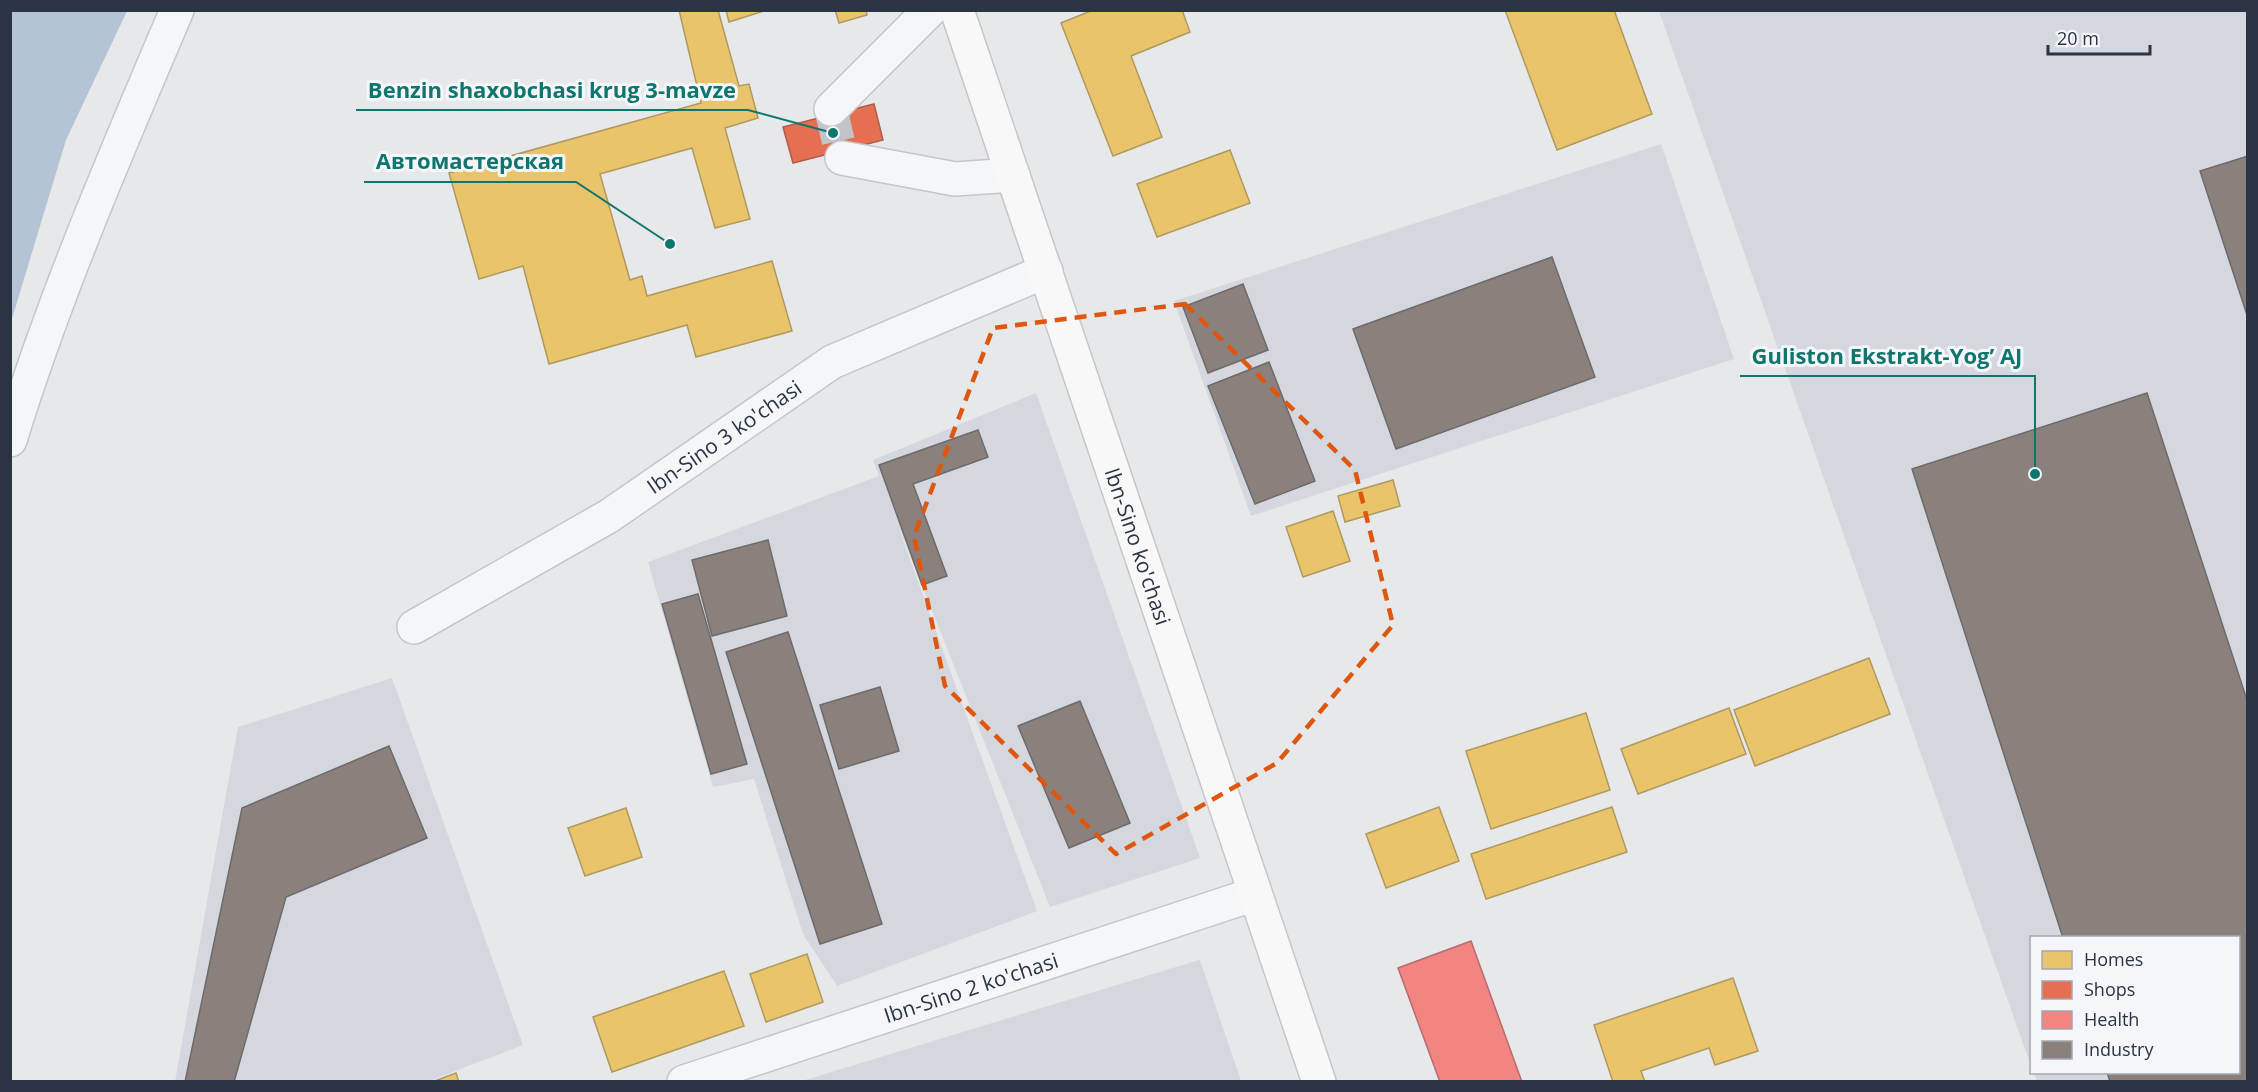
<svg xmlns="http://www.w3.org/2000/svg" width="2258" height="1092" font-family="'Open Sans',sans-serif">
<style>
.built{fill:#d4d7dd}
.water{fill:#b4c4d5}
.homes{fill:#e9c46a;stroke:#b0995f;stroke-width:1.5}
.shops{fill:#e76f51;stroke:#af5d4d;stroke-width:1.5}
.health{fill:#f28482;stroke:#b66c70;stroke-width:1.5}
.industry{fill:#8a817c;stroke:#6e6a6c;stroke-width:1.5}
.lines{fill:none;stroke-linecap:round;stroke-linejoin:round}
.street-tunnel{stroke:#c1c4c9;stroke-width:33;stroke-dasharray:33 16;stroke-linecap:butt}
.street-casing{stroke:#c4c6c8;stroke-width:36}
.secondary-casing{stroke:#c4c6c8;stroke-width:36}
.street{stroke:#f5f6f7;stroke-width:33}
.secondary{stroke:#f8f8f8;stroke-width:33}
.marked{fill:none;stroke:#df570f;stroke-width:4.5;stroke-dasharray:12 8;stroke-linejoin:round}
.labels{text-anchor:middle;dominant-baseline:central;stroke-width:6;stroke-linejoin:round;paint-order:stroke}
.street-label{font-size:21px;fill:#2b3445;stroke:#f4f6f9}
.leader{fill:none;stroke:#0f766e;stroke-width:2}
.callout-dot{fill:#0f766e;stroke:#f4f6f9;stroke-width:2}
.callout-label{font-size:22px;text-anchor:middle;font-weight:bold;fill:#0f766e;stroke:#f4f6f9;stroke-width:6;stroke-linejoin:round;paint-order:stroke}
</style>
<rect width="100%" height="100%" fill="#e6e8ea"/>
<g class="built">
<polygon points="1659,11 2247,11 2247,1081 2037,1081 2034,1073 2238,1072 2238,938 2032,938 2031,1066"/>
<polygon points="1661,144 1734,359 1251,516 1174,301"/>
<polygon points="1036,393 1200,858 1050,907 894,515 1037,911 837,986 803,934 754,779 713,787 648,562 879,476 873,460"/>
<polygon points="392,678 523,1045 429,1081 175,1082 238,727"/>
<polygon points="1200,960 1241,1081 802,1081 1199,960"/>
</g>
<polygon class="water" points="11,10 127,11 66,140 11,322"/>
<g class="homes">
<polygon points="679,10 718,10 739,86 749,84 758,118 725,128 750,219 715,228 692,148 600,174 630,280 642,276 647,296 772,261 792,331 696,357 687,325 549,364 523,266 479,279 449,173 701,103"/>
<polygon points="726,10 767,10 729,22"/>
<polygon points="835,10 866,10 867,15 839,23"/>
<polygon points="1093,10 1182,10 1190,32 1131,56 1162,137 1113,156 1061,23"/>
<polygon points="1505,10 1614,10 1652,114 1557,150"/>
<polygon points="1230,150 1250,203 1157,237 1137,184"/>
<polygon points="1393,480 1400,506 1345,522 1338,496"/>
<polygon points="1333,511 1350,561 1303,577 1286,527"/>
<polygon points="1869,658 1890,714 1755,766 1734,710"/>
<polygon points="1729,708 1746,754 1638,794 1621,749"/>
<polygon points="1586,713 1610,790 1491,829 1466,751"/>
<polygon points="1439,807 1459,861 1386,888 1366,834"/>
<polygon points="1612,807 1627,852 1486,899 1471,854"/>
<polygon points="626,808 642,857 585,876 568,828"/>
<polygon points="807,954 823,1002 766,1022 750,974"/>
<polygon points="724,971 744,1026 612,1072 593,1017"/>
<polygon points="1733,978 1758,1051 1715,1065 1709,1048 1641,1071 1645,1082 1613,1082 1594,1025"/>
<polygon points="456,1073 459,1082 432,1082"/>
</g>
<polygon class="shops" points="874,104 883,140 793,163 783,127"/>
<polygon class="health" points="1471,941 1522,1082 1440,1082 1398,968"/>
<g class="industry">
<polygon points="2248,156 2248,318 2200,171"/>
<polygon points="1552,257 1595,377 1396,449 1353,329"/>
<polygon points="1243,284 1268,350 1208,373 1183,307"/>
<polygon points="1269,362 1315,481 1255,504 1208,386"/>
<polygon points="2147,393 2248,703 2248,1082 2110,1082 2107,1072 2238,1072 2238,938 2063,938 1912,469"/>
<polygon points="978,430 988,457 913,484 947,576 922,585 879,465"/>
<polygon points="768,540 787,616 712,636 692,560"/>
<polygon points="698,594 747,764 711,774 662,604"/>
<polygon points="788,632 882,924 820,944 726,652"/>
<polygon points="880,687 899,751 839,769 820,705"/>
<polygon points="1080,701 1130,823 1069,848 1018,726"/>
<polygon points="389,746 427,838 286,897 234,1082 185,1082 242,808"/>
</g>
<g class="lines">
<polyline class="street-tunnel" points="831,109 842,158"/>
<defs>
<g id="street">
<polyline points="831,109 930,10"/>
<polyline points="842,158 955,179 1013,175"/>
<path d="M10 440C55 294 117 151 177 10"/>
<path id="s1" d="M414 627 609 516 832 362 1046 271"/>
<path id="s2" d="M684 1082 1255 894"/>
</g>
<g id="secondary">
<path id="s3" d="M957 10 1319 1082"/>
</g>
</defs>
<use href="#street" class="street-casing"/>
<use href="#secondary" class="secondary-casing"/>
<use href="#street" class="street"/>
<use href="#secondary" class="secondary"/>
</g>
<path class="marked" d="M1185 304 1355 470 1393 625 1277 763 1116 854 945 686 914 536 993 328Z"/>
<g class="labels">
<g class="street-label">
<text stroke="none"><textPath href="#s1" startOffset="364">Ibn-Sino 3 ko'chasi</textPath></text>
<text stroke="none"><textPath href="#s3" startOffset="566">Ibn-Sino ko'chasi</textPath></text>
<text stroke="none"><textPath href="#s2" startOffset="302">Ibn-Sino 2 ko'chasi</textPath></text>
</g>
</g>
<path class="leader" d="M833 133L748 110H356M670 244L576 182H364M2035 474L2035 376H1740"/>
<g class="callout-dot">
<circle cx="833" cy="133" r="6"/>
<circle cx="670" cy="244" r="6"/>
<circle cx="2035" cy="474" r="6"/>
</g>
<g class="callout-label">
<text x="552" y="98">Benzin shaxobchasi krug 3-mavze</text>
<text x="470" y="169">Автомастерская</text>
<text x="1887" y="364">Guliston Ekstrakt-Yog’ AJ</text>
</g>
<rect width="2258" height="1092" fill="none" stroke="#2b3445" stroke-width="24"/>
<rect x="2030" y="936" width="210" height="138" fill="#f4f6f9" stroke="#a4a8b1" stroke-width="1.5"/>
<rect x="2042" y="951" width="30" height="18" fill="#e9c46a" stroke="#a4a8b1" stroke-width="1.5"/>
<text x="2084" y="966" font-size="18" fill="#2b3445">Homes</text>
<rect x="2042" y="981" width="30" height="18" fill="#e76f51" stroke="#a4a8b1" stroke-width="1.5"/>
<text x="2084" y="996" font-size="18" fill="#2b3445">Shops</text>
<rect x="2042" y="1011" width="30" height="18" fill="#f28482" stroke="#a4a8b1" stroke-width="1.5"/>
<text x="2084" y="1026" font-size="18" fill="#2b3445">Health</text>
<rect x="2042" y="1041" width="30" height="18" fill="#8a817c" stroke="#a4a8b1" stroke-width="1.5"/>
<text x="2084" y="1056" font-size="18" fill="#2b3445">Industry</text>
<path d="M2048 45v9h102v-9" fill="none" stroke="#2b3445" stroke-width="3"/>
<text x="2057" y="45" font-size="18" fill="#2b3445" stroke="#f4f6f9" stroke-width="4.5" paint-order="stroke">20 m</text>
</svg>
